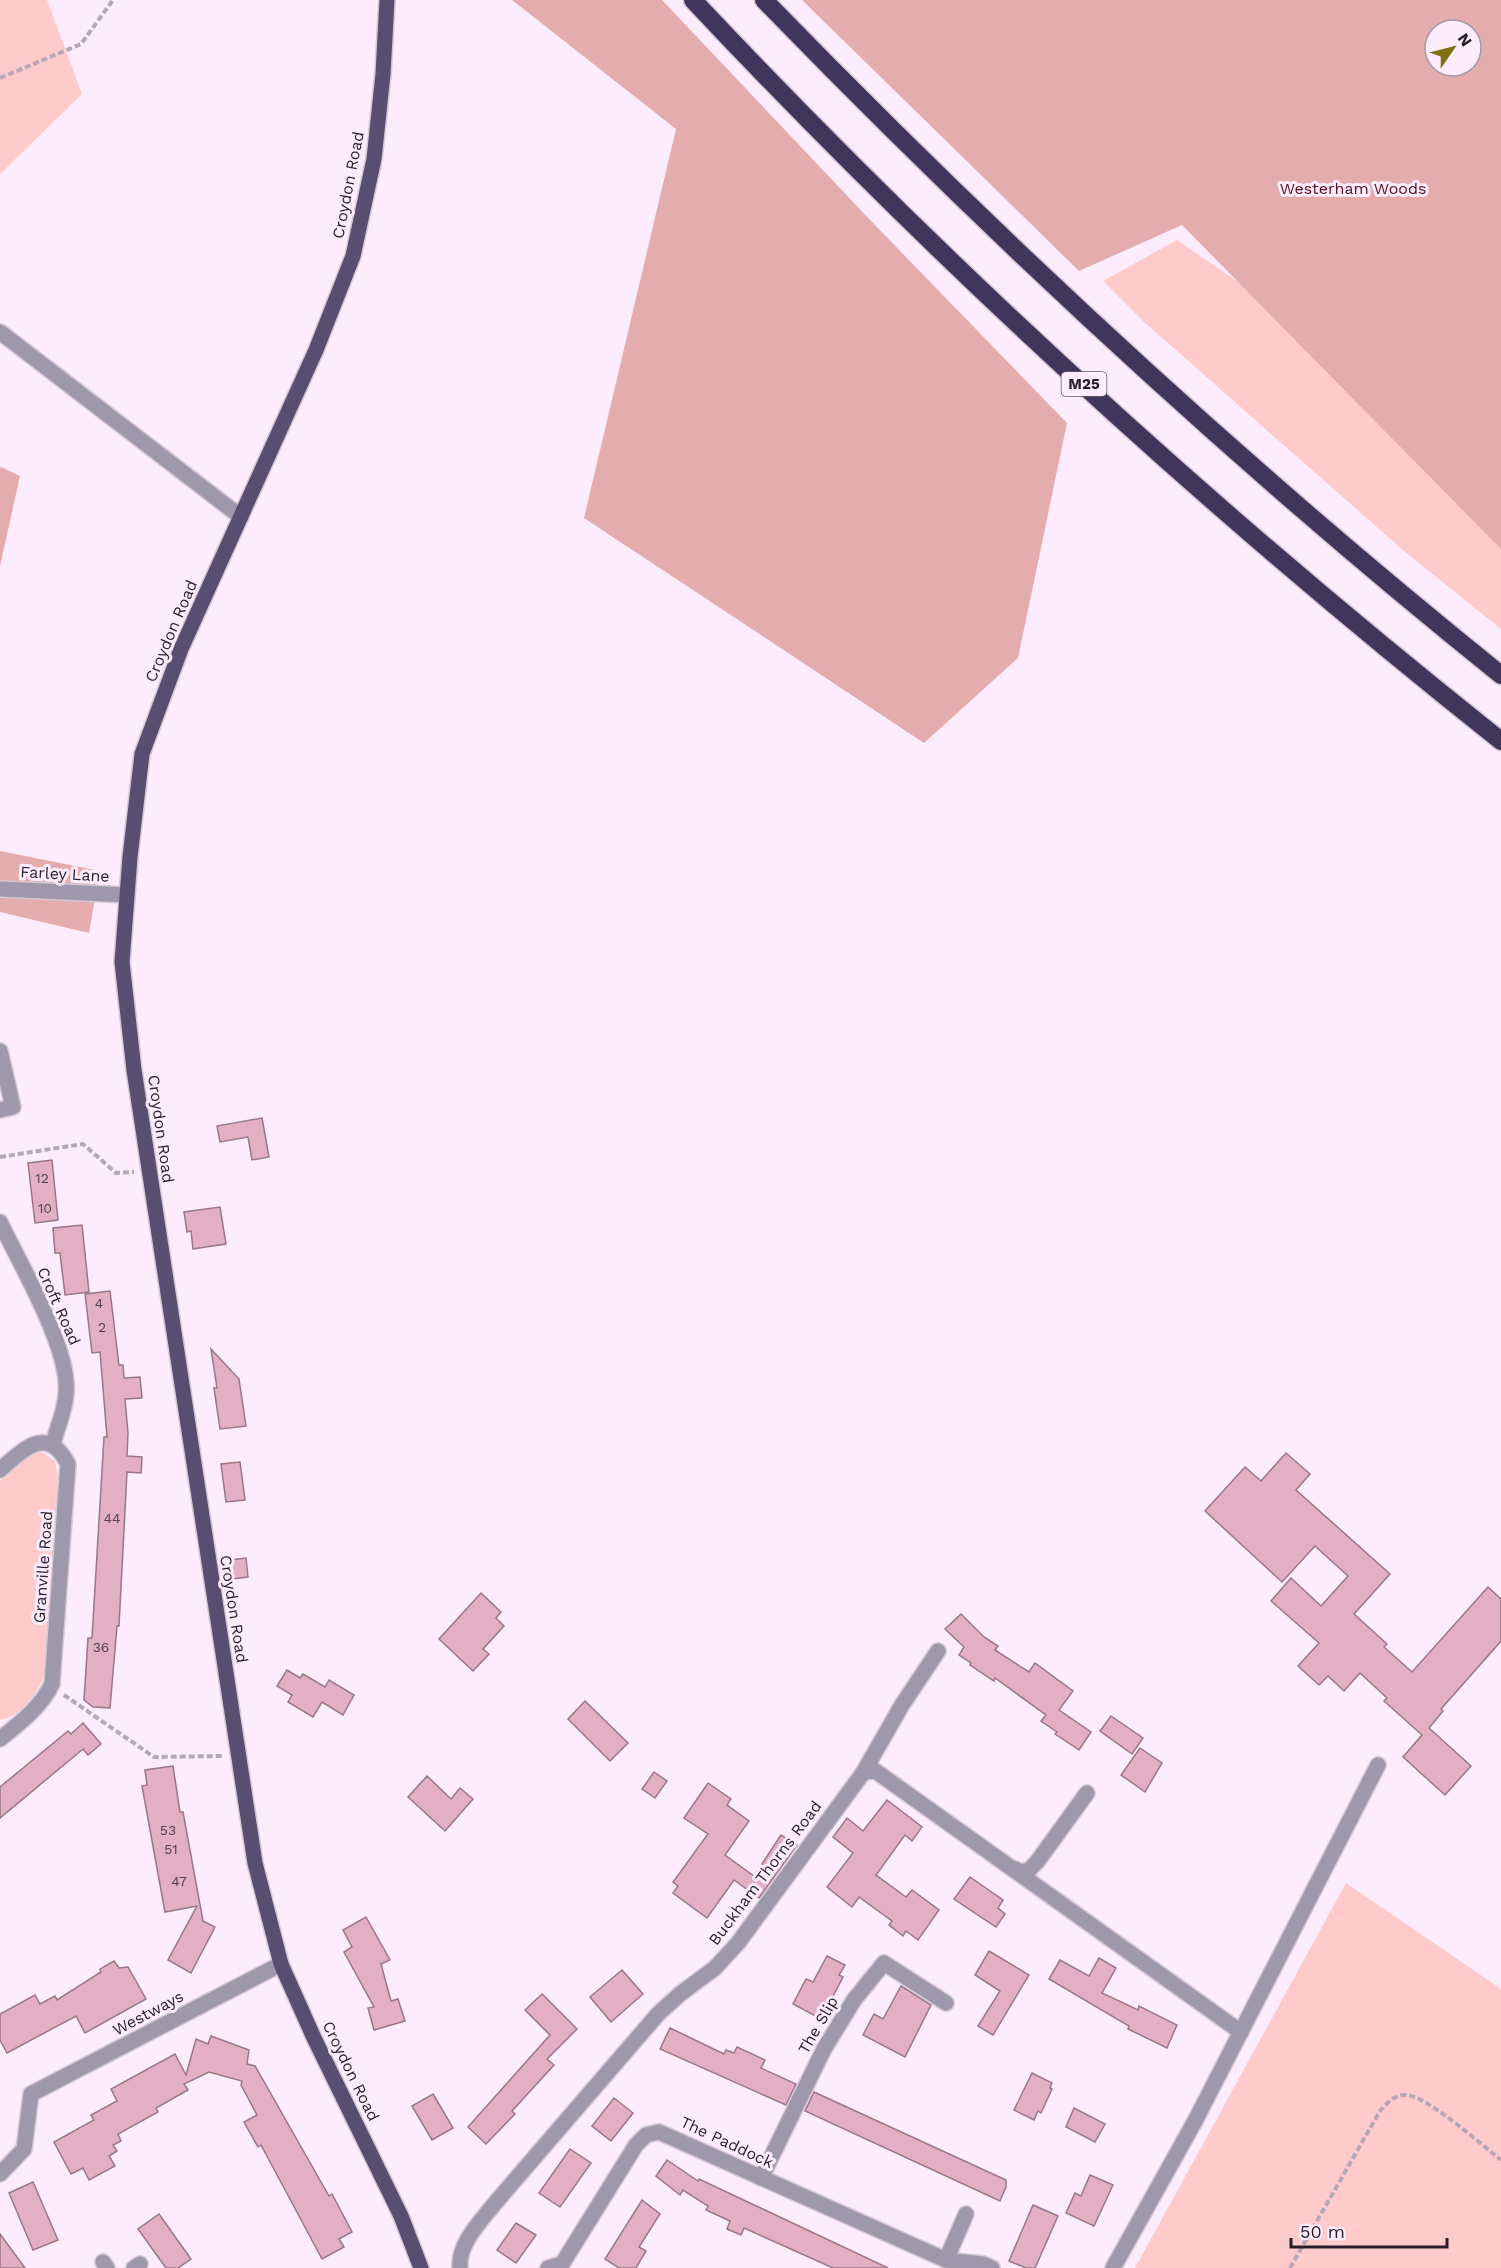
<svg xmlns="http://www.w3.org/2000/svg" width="1501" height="2268" font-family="'Work Sans',sans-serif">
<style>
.green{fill:#fecaca}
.forest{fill:#e4acac;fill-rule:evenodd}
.building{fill:#e2afc5;stroke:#997785;stroke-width:1.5}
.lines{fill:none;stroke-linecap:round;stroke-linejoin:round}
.minor-casing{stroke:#d5c7d6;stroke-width:18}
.major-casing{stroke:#d5c7d6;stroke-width:18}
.highway-casing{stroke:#d5c7d6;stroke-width:21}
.path{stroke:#b5a7b6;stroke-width:4;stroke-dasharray:6 3;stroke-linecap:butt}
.minor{stroke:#9d98ac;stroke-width:15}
.major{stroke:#584e70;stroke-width:15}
.highway{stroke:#40355b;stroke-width:18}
.labels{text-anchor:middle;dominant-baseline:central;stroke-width:6;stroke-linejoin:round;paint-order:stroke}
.number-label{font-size:14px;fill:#55424e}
.shield{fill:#fcecfd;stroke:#665b67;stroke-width:1.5}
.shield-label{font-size:15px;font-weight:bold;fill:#261d27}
.street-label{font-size:16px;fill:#261d27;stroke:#fcecfd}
.park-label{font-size:16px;fill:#54121a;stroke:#fcecfd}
</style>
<rect width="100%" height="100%" fill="#fcecfd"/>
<g class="green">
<polygon points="0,0 47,0 82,94 0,174"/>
<polygon points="1177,240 1286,315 1501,523 1501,629 1404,551 1143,321 1103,281"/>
<path d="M37 1452 44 1453 55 1461 59 1483 44 1676C38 1693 19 1718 0 1720V1481L32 1454Z"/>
<polygon points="1346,1883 1501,1989 1501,2268 1135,2268"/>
</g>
<g class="forest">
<polygon points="512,0 662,0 872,222 1067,423 1018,658 924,743 584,518 676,129"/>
<path d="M802 0H1501V549L1182 225 1079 271ZM1435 30H1471V66H1435Z"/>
<polygon points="1,467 20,476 0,566 0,469"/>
<polygon points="0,851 100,871 89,933 0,912"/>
</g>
<g class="building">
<polygon points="262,1118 269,1157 252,1160 248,1137 220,1142 217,1126"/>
<polygon points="52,1160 58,1220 35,1223 28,1163"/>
<polygon points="220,1207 226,1244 193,1249 191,1231 187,1232 184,1212"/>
<polygon points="82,1225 89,1292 65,1295 60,1253 55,1253 53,1228"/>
<polygon points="110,1291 119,1365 123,1365 124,1378 140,1377 142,1398 125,1399 128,1433 127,1456 142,1457 141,1473 127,1472 119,1626 117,1626 110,1708 93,1707 84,1700 88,1638 92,1638 104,1437 107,1437 100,1352 92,1353 85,1294"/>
<polygon points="211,1349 239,1379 246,1426 220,1429 214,1388 217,1388"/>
<polygon points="1286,1453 1310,1474 1296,1490 1390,1574 1354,1614 1387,1644 1384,1647 1412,1672 1488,1587 1501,1599 1501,1641 1441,1709 1443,1711 1429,1728 1471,1766 1445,1795 1403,1757 1422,1735 1384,1701 1387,1698 1360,1673 1344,1691 1328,1676 1319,1685 1298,1666 1319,1643 1271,1601 1291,1578 1321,1606 1348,1576 1315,1546 1282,1582 1205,1511 1245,1467 1261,1481"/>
<polygon points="240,1462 245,1500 226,1502 221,1464"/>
<polygon points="246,1558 248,1577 232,1579 229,1560"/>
<polygon points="481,1593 501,1612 496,1618 504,1626 483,1649 489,1654 473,1671 439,1639"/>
<polygon points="961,1614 984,1637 998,1646 995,1650 1029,1672 1035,1663 1073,1691 1059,1710 1091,1732 1079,1750 1055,1734 1057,1732 1041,1721 1046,1715 995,1678 994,1681 970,1665 971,1663 959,1655 964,1647 945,1629"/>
<polygon points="287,1670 300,1678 303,1674 325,1687 329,1680 354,1695 343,1715 322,1702 313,1717 288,1702 292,1695 277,1686"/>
<polygon points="585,1701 628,1743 610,1761 568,1719"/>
<polygon points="1111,1716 1143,1738 1132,1754 1100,1731"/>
<polygon points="83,1723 101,1744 88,1755 83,1749 0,1818 0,1787 68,1731 71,1734"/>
<polygon points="1140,1748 1162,1763 1145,1792 1121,1775"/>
<polygon points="173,1766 180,1812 183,1812 203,1921 215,1927 191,1973 168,1960 197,1906 165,1912 142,1786 147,1785 145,1770"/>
<polygon points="654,1772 667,1781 655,1798 642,1789"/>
<polygon points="427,1776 451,1799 460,1788 473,1799 445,1831 408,1797"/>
<polygon points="708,1783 731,1799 727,1805 749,1821 725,1855 754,1876 781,1835 797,1845 759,1898 734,1880 707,1918 673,1893 678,1886 673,1882 708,1834 684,1818"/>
<polygon points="887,1800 922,1827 912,1841 905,1835 876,1875 906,1897 912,1890 939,1910 918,1940 906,1931 903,1936 889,1925 892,1921 859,1897 852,1907 827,1887 853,1853 833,1837 847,1818 863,1831"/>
<polygon points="970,1877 1003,1900 998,1908 1005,1914 996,1927 954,1899"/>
<polygon points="366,1917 390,1960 381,1964 391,2001 398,1999 405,2021 374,2030 368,2008 374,2007 344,1952 352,1947 343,1930"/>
<polygon points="989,1951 1029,1975 993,2035 978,2026 1000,1991 975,1975"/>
<polygon points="827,1956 845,1965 839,1975 843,1977 821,2019 793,2004 806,1979 813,1982"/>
<polygon points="1099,1958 1116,1968 1102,1993 1138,2010 1139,2006 1177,2025 1167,2048 1128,2029 1129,2026 1049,1979 1060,1960 1089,1976"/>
<polygon points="114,1961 119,1968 128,1967 146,1999 85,2033 76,2016 7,2053 0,2040 0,2014 35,1995 40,2004 55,1996 57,2000 101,1972 100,1969"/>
<polygon points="622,1970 643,1994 611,2022 590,1997"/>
<polygon points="901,1986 931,2005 905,2057 863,2035 874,2014 883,2019"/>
<polygon points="542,1994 577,2029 547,2059 554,2065 512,2111 515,2114 486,2144 468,2127 550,2035 525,2010"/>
<polygon points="670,2028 724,2054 726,2050 734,2053 737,2047 765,2060 761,2068 796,2084 786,2105 660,2049"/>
<polygon points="211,2036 249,2050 247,2064 255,2066 329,2196 332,2194 352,2232 339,2239 344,2247 322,2259 261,2145 258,2147 244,2122 257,2115 241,2085 242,2081 209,2072 184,2084 188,2090 156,2108 158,2112 118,2134 121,2141 113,2145 117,2151 109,2156 115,2166 89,2180 83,2168 71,2174 54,2142 94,2120 91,2115 117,2101 111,2089 175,2054 186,2075 196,2039 208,2044"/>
<polygon points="1032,2073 1052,2083 1050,2088 1052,2089 1041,2113 1038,2111 1034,2120 1014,2110"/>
<polygon points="814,2092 1006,2180 1006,2187 1000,2201 805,2111"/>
<polygon points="433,2094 453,2128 432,2140 412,2106"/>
<polygon points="614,2098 633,2113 611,2141 592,2126"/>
<polygon points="1074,2108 1105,2124 1095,2142 1066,2127"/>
<polygon points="570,2149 591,2163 560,2207 539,2193"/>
<polygon points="667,2160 698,2181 699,2179 888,2268 833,2268 744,2228 741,2235 727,2229 730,2221 706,2210 708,2206 683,2190 680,2195 656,2176"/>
<polygon points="1090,2175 1113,2185 1094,2226 1066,2213 1075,2193 1081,2196"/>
<polygon points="33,2182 58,2240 33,2250 9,2193"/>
<polygon points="642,2200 660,2214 639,2247 646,2251 636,2268 619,2268 605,2259"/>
<polygon points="1033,2205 1058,2216 1035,2268 1026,2268 1009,2261"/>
<polygon points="159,2214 191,2259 178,2268 166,2268 138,2229"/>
<polygon points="516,2223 536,2235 516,2263 497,2250"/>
<polygon points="0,2234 25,2268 0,2268"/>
</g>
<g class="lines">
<defs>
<g id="minor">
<polyline points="0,332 241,517"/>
<polyline points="0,889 127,895"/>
<polyline points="0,1051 13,1107 0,1110"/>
<path d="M0 1222C20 1264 71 1350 66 1394 65 1411 57 1428 53 1444"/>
<path d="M0 1470C24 1449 47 1424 68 1464L52 1684C41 1707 20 1723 0 1739"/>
<polyline points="863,1773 902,1705 938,1651"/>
<polyline points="1015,1869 1021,1872 1029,1870 1037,1862 1087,1793"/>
<polyline points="0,2174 24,2149 31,2094 281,1964"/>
<polyline points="761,2178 824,2049 854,2000 884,1963 946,2003"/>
<polyline points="946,2260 966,2214"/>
<polyline points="103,2262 107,2268"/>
<polyline points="134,2268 140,2264"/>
<path d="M460 2268C458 2243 481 2221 496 2202L658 2014 680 1994 715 1968 738 1943 863 1773 874 1770 1241 2032"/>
<polyline points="548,2268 562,2264 636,2145 646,2135 659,2132 946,2260 983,2264 992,2268"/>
<polyline points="1113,2268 1195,2121 1378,1765"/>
</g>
<polyline id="major" points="387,0 383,74 374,159 353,256 316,350 181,649 142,754 130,857 122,962 134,1070 255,1863 281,1964 314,2038 401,2216 421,2268"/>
<g id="highway">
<path d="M693 0C943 266 1215 514 1501 741"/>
<path d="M764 0C996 239 1241 466 1501 675"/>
</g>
</defs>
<use href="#minor" class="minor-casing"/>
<use href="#major" class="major-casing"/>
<use href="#highway" class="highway-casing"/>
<g class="path">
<polyline points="0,78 81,44 113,0"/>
<polyline points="0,1157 83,1144 116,1173 134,1172"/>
<polyline points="64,1695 154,1757 223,1756"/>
<path d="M1290 2268 1380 2111C1387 2103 1395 2094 1407 2095 1428 2097 1482 2145 1501 2160"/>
</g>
<use href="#minor" class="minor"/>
<use href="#major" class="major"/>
<use href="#highway" class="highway"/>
</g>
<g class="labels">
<g class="number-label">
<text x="42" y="1178">12</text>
<text x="45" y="1208">10</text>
<text x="99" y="1303">4</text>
<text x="102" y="1327">2</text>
<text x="112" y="1518">44</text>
<text x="101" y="1647">36</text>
<text x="168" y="1830">53</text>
<text x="171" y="1849">51</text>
<text x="179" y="1881">47</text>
</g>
<rect class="shield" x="1061.5" y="372" width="45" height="24" rx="4.5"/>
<g class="shield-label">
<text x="1084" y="384">M25</text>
</g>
<g class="street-label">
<text transform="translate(348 185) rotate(-79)">Croydon Road</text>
<text transform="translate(171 631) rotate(-67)">Croydon Road</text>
<text transform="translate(65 874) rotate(3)">Farley Lane</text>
<text transform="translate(161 1129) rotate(82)">Croydon Road</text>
<text transform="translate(59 1306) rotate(66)">Croft Road</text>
<text transform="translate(43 1567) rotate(-86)">Granville Road</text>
<text transform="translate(234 1609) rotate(81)">Croydon Road</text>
<text transform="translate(765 1873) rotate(-53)">Buckham Thorns Road</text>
<text transform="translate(148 2013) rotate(-28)">Westways</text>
<text transform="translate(818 2025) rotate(-60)">The Slip</text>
<text transform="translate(351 2071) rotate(64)">Croydon Road</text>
<text transform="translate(727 2142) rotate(25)">The Paddock</text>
</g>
<g class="park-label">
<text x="1353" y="188">Westerham Woods</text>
</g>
</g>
<g transform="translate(1453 48) rotate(55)"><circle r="28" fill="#fcecfd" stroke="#a699a7" stroke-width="1.5"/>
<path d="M0-4.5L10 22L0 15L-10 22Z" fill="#7e7111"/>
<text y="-9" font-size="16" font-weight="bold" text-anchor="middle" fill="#261d27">N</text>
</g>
<path d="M1291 2238v9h156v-9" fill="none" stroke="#261d27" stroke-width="3"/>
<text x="1300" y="2238" font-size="18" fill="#261d27" stroke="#fcecfd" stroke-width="4.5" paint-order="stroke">50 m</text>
</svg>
